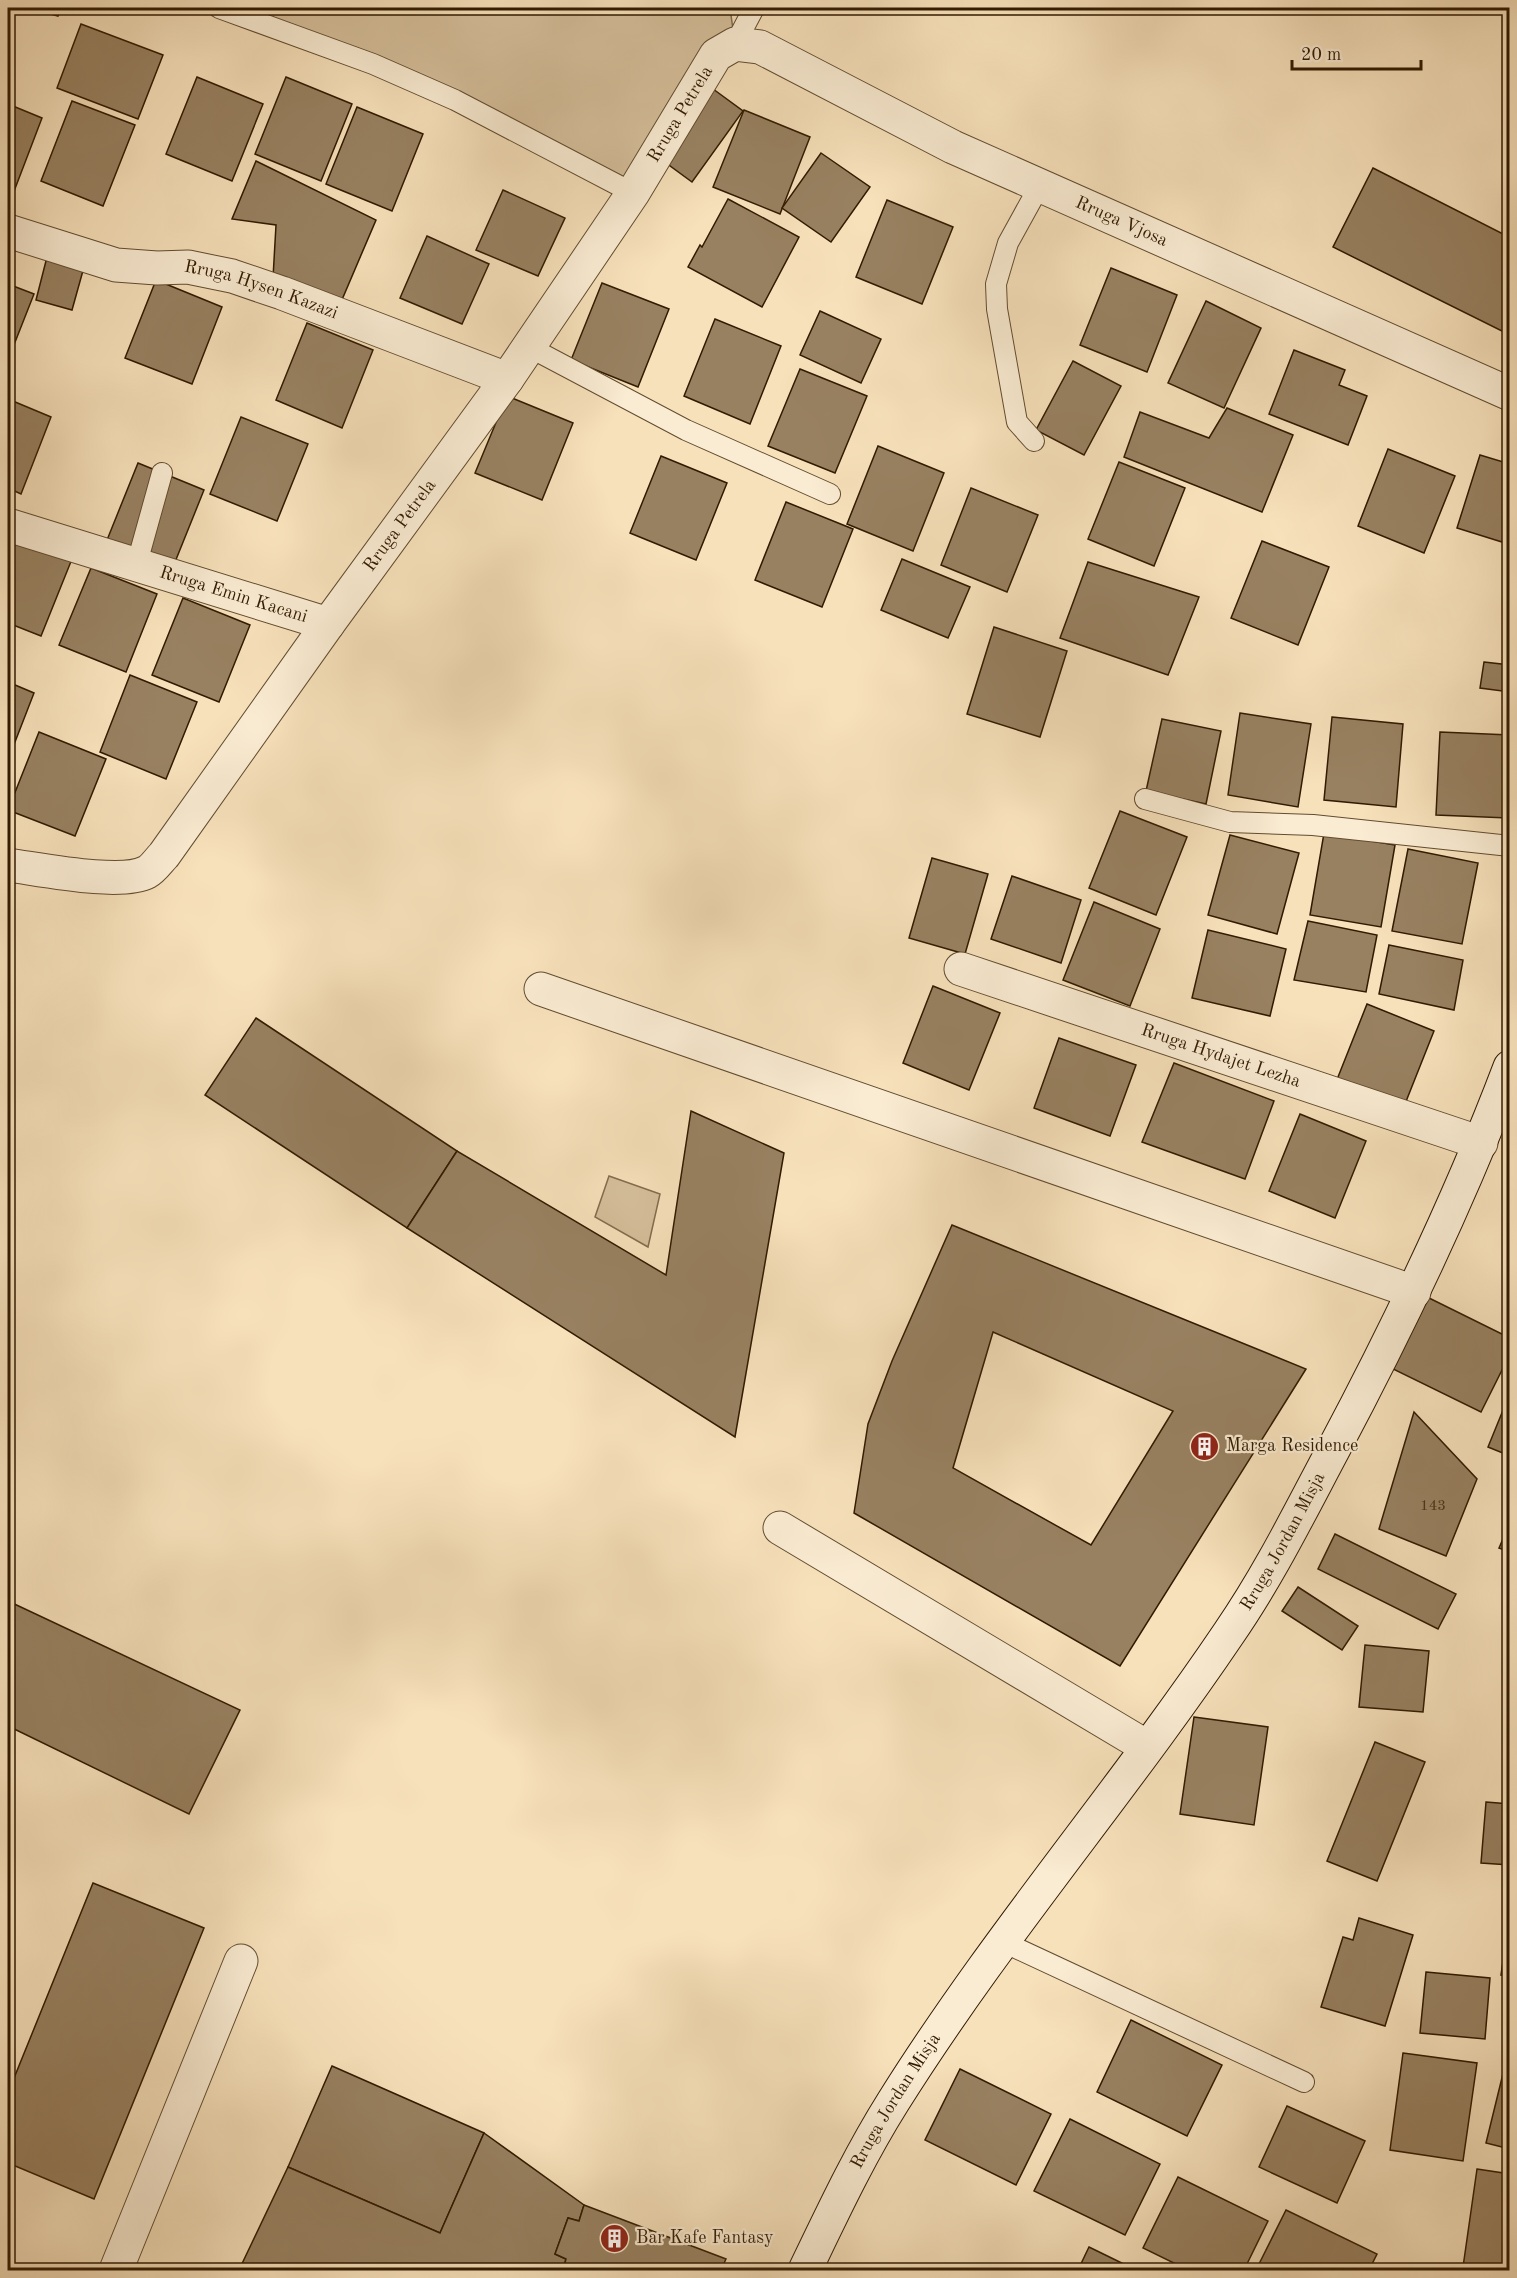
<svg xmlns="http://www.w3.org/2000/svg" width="1517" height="2278" font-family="'Old Standard TT',serif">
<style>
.green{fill:#d5bf9b;stroke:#836c4e;stroke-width:1.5}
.building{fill:#988161;stroke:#311a00;stroke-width:1.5;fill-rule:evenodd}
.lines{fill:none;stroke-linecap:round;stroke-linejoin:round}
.lane-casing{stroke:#624c2f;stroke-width:22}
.street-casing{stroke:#624c2f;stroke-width:35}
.secondary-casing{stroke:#311a00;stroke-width:35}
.lane{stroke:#faecd3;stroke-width:20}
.street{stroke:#faecd3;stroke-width:33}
.secondary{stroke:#faecd3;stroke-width:33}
.labels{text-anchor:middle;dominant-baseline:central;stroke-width:4.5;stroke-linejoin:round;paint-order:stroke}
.number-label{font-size:15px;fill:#4b3418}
.street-label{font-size:18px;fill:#311a00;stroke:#faecd3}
.poi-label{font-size:18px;fill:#311a00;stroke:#faecd3;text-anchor:start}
</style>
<rect width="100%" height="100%" fill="#f7e1bb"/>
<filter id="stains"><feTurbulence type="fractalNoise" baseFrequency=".00333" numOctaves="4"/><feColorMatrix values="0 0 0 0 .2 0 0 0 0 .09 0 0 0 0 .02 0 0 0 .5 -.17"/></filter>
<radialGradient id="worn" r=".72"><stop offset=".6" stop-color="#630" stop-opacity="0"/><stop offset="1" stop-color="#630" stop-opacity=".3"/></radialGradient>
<g class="green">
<polygon points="219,8 730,8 735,44 633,193 455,100"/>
<polygon points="609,1176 660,1194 648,1247 595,1217"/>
</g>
<g class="building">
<polygon points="29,8 61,8 58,16"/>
<polygon points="81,24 163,55 138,119 57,88"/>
<polygon points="197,77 263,104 232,181 166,154"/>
<polygon points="286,77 352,104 321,181 255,154"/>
<polygon points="709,86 743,111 692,182 658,157"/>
<polygon points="72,101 135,125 103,206 41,181"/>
<polygon points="8,104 42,118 8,207"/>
<polygon points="357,107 423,134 392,211 326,184"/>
<polygon points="744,110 810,137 780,214 713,187"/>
<polygon points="821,153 870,187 831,242 782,208"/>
<polygon points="256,161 376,220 341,302 273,278 276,225 232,219"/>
<polygon points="1373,168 1503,234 1510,221 1510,335 1333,247"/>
<polygon points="503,190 565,218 538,276 476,250"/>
<polygon points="728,199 799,237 762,307 688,267 700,245 702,247"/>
<polygon points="887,200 953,227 922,304 856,277"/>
<polygon points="427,236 489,264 462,324 400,298"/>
<polygon points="47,257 84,267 72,310 36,300"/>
<polygon points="1111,268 1177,295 1147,372 1080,345"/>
<polygon points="156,280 222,307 192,384 125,358"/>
<polygon points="602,283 669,309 638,387 571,360"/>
<polygon points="8,284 34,294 8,360"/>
<polygon points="1206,301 1261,328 1224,408 1168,383"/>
<polygon points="820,311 881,339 861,383 800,355"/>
<polygon points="715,319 781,346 750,424 684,396"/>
<polygon points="307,323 373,350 342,428 276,400"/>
<polygon points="1294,350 1345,370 1339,385 1367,396 1348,445 1269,414"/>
<polygon points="1073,361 1121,386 1084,455 1036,430"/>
<polygon points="800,369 867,396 835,473 768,446"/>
<polygon points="507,396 573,423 542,500 475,473"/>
<polygon points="8,399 51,417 21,494 8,488"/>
<polygon points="1227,408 1293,435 1262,512 1124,457 1140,412 1209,438"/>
<polygon points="241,417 308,444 277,521 210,494"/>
<polygon points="878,446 944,473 913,551 847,524"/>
<polygon points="1388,449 1455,476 1424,553 1358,526"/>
<polygon points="1480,455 1510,464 1510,520 1502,542 1457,528"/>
<polygon points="661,456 727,483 696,560 630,533"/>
<polygon points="1119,462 1185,488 1154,566 1088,539"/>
<polygon points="138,463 204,490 173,567 107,540"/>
<polygon points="971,488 1038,515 1007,592 941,565"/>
<polygon points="786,502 853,529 822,607 755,580"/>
<polygon points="8,532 72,559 41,636 8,623"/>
<polygon points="1262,541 1329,567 1298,645 1231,618"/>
<polygon points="902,559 970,587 948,638 881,610"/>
<polygon points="1088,562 1199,597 1168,675 1060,638"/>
<polygon points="91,568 157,594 126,672 59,645"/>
<polygon points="183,598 250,625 219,702 152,675"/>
<polygon points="994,627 1067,651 1040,737 967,714"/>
<polygon points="1484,662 1510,665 1510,692 1480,688"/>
<polygon points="130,675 197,702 166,779 100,752"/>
<polygon points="8,682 34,693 8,760"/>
<polygon points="1240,713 1311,724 1298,807 1228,795"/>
<polygon points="1332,717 1403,724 1396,807 1324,800"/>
<polygon points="1162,719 1221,731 1206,804 1146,791"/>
<polygon points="39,732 106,759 75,836 8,810"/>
<polygon points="1440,732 1510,735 1508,818 1436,815"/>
<polygon points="1120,811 1187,837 1156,915 1089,888"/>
<polygon points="1324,833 1395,845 1381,927 1310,915"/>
<polygon points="1230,835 1299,853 1277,934 1208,915"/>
<polygon points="1408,849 1478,863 1462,944 1392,931"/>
<polygon points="932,858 988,874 965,954 909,938"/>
<polygon points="1012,876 1081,900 1061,963 991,939"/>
<polygon points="1094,902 1160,929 1130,1006 1063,980"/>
<polygon points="1308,921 1377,935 1366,992 1294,980"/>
<polygon points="1208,930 1286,949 1270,1016 1192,998"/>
<polygon points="1389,945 1463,960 1454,1010 1379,994"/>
<polygon points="933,986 1000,1013 969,1090 903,1063"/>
<polygon points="1367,1004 1434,1031 1403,1109 1336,1082"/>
<polygon points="256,1018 457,1151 407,1228 205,1095"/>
<polygon points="1059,1038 1136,1065 1110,1136 1034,1108"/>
<polygon points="1174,1063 1274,1101 1245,1179 1142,1142"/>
<polygon points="691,1111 784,1153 735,1437 407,1228 457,1151 666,1275"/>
<polygon points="1300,1114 1366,1141 1335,1218 1269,1191"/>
<path d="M952 1225 1306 1369 1120 1666 854 1513 868 1424 892 1361ZM993 1332 1173 1411 1091 1545 953 1468Z"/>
<polygon points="1425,1296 1510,1338 1510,1354 1481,1412 1391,1368"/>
<polygon points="1510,1393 1510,1456 1488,1447"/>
<polygon points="1414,1412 1477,1479 1446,1556 1379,1529"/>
<polygon points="1510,1523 1510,1552 1499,1548"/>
<polygon points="1335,1534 1456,1594 1438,1629 1318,1569"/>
<polygon points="1298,1587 1358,1626 1342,1650 1282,1611"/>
<polygon points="8,1601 240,1710 189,1814 8,1726"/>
<polygon points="1365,1645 1429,1651 1423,1712 1359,1707"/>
<polygon points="1194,1717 1268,1727 1254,1825 1180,1814"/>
<polygon points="1375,1742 1425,1762 1377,1881 1327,1861"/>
<polygon points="1486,1802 1510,1804 1510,1865 1481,1863"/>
<polygon points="93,1883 204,1928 94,2199 8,2163 8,2093"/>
<polygon points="1510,1911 1510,1976 1501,1975"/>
<polygon points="1359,1918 1413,1935 1385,2026 1321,2007 1343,1937 1353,1940"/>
<polygon points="1426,1972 1490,1978 1485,2039 1420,2033"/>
<polygon points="1131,2020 1222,2065 1187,2136 1097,2092"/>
<polygon points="1510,2045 1510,2149 1486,2143"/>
<polygon points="1403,2053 1477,2063 1463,2161 1390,2150"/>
<polygon points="332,2066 484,2133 440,2233 288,2167"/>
<polygon points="960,2069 1051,2114 1016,2185 925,2140"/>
<polygon points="1287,2106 1365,2141 1337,2203 1259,2167"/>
<polygon points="1070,2119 1160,2164 1125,2235 1034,2191"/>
<polygon points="484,2133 584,2205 579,2221 568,2218 555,2254 566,2259 563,2270 239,2270 288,2167 440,2233"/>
<polygon points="1477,2169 1510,2174 1510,2270 1490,2270 1463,2267"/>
<polygon points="1178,2177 1268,2221 1244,2270 1188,2270 1143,2248"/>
<polygon points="584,2205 726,2259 721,2270 563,2270 566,2259 555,2254 568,2218 579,2221"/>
<polygon points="1286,2210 1377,2254 1369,2270 1256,2270"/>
<polygon points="1089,2247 1136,2270 1078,2270"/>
</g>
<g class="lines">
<defs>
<g id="lane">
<polyline points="219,8 373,64 455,100 633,193"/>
<polyline points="735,44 754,8"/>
<polyline points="529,347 686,430 830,494"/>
<polyline points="1034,441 1017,422 997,309 996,284 1008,243 1040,185"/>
<polyline points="137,563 162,473"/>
<polyline points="1145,799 1230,822 1313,825 1510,846"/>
<polyline points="1001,1941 1304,2082"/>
</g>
<g id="street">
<path id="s1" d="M8 231 116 265 157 268 188 267 232 276 282 293 507 379"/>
<path id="s2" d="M8 525 328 624"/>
<path id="s3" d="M8 865C39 869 121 886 147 872 153 869 159 860 164 855L328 624 507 379 633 193 716 55 735 44 760 47 953 147 1510 394"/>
<path id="s4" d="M961 969 1481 1143"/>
<polyline points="541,989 1414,1292"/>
<polyline points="780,1528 1147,1747"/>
<polyline points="116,2270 241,1961"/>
</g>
<g id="secondary">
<path id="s5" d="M805 2270C832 2214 859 2156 893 2102 995 1939 1121 1793 1229 1633 1269 1575 1300 1512 1333 1450 1399 1326 1460 1199 1510 1067"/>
</g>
</defs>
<use href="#lane" class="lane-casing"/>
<use href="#street" class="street-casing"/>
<use href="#secondary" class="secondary-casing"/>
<use href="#lane" class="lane"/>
<use href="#street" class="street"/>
<use href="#secondary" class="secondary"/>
</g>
<defs>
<symbol id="building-disc" viewBox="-11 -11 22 22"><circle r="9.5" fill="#8f2418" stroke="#faecd3"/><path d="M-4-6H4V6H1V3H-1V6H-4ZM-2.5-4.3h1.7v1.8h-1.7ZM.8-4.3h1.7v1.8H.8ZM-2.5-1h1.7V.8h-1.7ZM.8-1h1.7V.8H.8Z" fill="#fff"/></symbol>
</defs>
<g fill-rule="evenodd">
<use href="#building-disc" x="1188" y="1430" width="33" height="33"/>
<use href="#building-disc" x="598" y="2222" width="33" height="33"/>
</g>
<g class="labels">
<g class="number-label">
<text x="1433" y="1506">143</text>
</g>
<g class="street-label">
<text stroke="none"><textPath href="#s3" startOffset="1068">Rruga Petrela</textPath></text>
<text stroke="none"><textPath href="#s3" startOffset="1586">Rruga Vjosa</textPath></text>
<text stroke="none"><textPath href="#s1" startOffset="262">Rruga Hysen Kazazi</textPath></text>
<text stroke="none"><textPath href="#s3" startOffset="570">Rruga Petrela</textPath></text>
<text stroke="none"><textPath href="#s2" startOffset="236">Rruga Emin Kacani</textPath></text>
<text stroke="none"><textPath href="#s4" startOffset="274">Rruga Hydajet Lezha</textPath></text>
<text stroke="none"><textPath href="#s5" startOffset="873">Rruga Jordan Misja</textPath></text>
<text stroke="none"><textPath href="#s5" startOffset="192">Rruga Jordan Misja</textPath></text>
</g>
<g class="poi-label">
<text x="1226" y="1446">Marga Residence</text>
<text x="636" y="2238">Bar Kafe Fantasy</text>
</g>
</g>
<rect width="1517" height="2278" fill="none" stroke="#f7e1bb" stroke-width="30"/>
<rect x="9" y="9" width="1499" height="2260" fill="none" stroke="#311a00" stroke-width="3"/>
<rect x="15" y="15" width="1487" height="2248" fill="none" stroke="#311a00" stroke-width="1.5"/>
<path d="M1292 60v9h129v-9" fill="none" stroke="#311a00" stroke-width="3"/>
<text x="1301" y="60" font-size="18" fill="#311a00" stroke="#faecd3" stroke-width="4.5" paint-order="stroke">20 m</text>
<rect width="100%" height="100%" filter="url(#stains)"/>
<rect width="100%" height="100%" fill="url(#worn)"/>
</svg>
